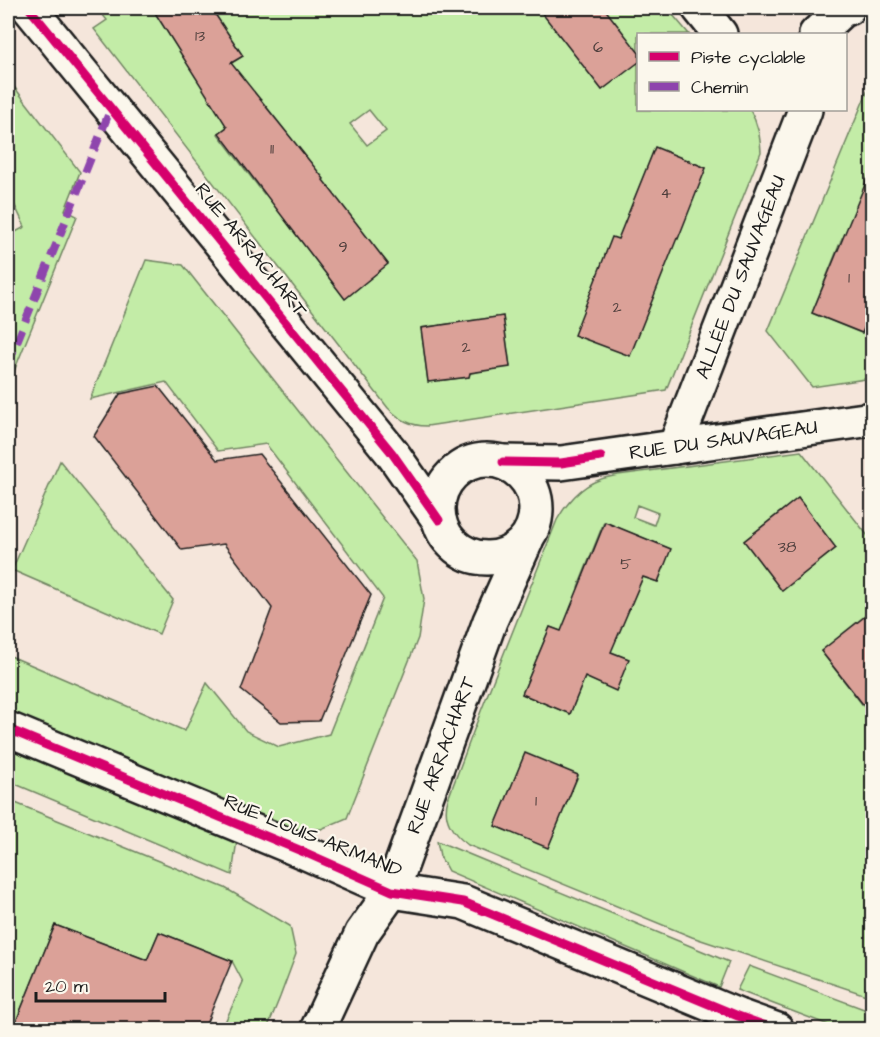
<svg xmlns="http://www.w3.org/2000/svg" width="880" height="1037" font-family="'Architects Daughter',sans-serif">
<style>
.green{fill:#c3eca7;stroke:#708462;stroke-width:1.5;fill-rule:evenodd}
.building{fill:#dba198;stroke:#1c1c1c;stroke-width:1.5}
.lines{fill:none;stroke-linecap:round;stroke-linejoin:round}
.minor-casing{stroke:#1c1c1c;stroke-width:38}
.minor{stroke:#fbf7ec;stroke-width:33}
.quiet{stroke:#8e44ad;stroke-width:8;stroke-dasharray:15 8;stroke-linecap:butt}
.cycleway-casing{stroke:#fbf7ec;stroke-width:13}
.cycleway{stroke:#d6006c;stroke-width:9}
.labels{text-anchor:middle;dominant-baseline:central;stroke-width:4.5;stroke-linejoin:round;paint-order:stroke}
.number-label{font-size:16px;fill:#4c3d3b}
.street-label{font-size:20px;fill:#1c1c1c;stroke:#fbf7ec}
</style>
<rect width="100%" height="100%" fill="#f5e6db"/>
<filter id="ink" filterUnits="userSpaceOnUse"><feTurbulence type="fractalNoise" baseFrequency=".0167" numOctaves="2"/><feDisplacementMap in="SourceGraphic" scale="12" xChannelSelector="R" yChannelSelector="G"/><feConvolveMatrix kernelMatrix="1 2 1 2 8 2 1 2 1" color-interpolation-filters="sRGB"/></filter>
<g filter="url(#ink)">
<g class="green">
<path d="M97 8H170L157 16 200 83 243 56 211 8H501L503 10 506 8H589L558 33 602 90 638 62V110H750C758 124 760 136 761 152L666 390 427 426C411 426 400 420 388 408L94 29 107 20ZM261 100 308 160 264 194 218 134ZM369 110 386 131 367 145 350 124ZM655 148 706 168 677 238 627 218ZM338 200 388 264 345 299 295 233ZM503 316 510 366 470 373 469 377 428 382 421 328Z"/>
<polygon points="604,8 667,8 689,34 638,34 638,53"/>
<polygon points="8,79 80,172 65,210 77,216 8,386 8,236 25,227 8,191"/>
<polygon points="872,80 872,167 867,179 872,249 842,238 812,313 861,333 872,307 872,378 812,387 768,331"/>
<polygon points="146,260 183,265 417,561 424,599 418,638 347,818 321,829 277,828 8,718 8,655 185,731 207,683 246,731 279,747 329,734 383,598 266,444 218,451 166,382 90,399"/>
<path d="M801 451 872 541V623L866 615 821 651 872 717V997L692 937 468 845C452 833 442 819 448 799L481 711 557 520C566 504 581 486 599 480 605 477 612 477 618 475ZM798 498 836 548 782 591 744 541ZM637 505 658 513 654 525 633 517ZM604 522 670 549 658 582 643 577 629 608 578 587ZM550 627 628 659 616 690 585 677 570 714 522 694ZM525 754 578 776 548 847 495 826Z"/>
<polygon points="60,461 173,600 159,634 12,570"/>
<polygon points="8,748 237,840 232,875 8,781"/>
<polygon points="8,800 225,888 290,926 296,954 280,997 267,1029 222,1029 243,982 232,961 159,932 147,960 55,925 13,1029 8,1029"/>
<polygon points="437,841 729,962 719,987 448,871 440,856"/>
<polygon points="749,966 872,1012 872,1029 839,1029 737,990"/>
</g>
<g class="building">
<polygon points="152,8 211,8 243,56 231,63 324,179 323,180 388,264 345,299 219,133 227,127"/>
<polygon points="538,8 604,8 639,53 639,62 602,90"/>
<polygon points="655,147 706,168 678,239 677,238 630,356 574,335 612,237 618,239"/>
<polygon points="871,170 873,170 873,307 862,333 812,313"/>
<polygon points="503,316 510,367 470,373 469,377 428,382 421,328"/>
<polygon points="158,386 217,460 259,454 371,595 319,721 281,722 241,690 272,608 224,544 182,550 94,436 120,394"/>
<polygon points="798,498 836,548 782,591 744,541"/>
<polygon points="605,522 671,549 658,582 643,577 611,652 629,659 616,691 585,677 570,714 522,694 550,627 561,631"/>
<polygon points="873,610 873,717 821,651"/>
<polygon points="525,753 578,775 548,848 495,826"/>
<polygon points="55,925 147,960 159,932 232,961 204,1029 13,1029"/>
</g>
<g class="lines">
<defs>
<g id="minor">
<polyline points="29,8 392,453 439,520"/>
<polyline points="699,8 720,34"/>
<polyline points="816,34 843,9 848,8"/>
<path id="s1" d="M675 447 805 110"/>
<circle cx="487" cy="509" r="49"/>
<path id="s2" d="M503 462 561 463 872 419"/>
<polyline points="8,729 304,852 392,891 463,902 738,1016 777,1030"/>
<path id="s3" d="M317 1030 362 933 392 891 490 621 526 541"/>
</g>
</defs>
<use href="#minor" class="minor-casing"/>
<use href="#minor" class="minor"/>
<polyline class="quiet" points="8,364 111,108"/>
<defs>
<g id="cycleway">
<polyline points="29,8 392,453 439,520"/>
<polyline points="503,462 561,463 601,457"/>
<polyline points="8,729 304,852 392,891 463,902 738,1016 777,1030"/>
</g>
</defs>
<use href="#cycleway" class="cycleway-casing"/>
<use href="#cycleway" class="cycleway"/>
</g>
</g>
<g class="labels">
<g class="number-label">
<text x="200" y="36">13</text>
<text x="598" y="47">6</text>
<text x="272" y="149">11</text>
<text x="666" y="193">4</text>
<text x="343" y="247">9</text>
<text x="849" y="278">1</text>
<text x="617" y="307">2</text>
<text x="466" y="347">2</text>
<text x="787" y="547">38</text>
<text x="626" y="564">5</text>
<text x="536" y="801">1</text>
</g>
<g class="street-label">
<text transform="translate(251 250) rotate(51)">RUE ARRACHART</text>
<text stroke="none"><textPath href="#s1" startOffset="182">ALLÉE DU SAUVAGEAU</textPath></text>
<text stroke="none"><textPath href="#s2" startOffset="222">RUE DU SAUVAGEAU</textPath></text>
<text stroke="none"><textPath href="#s3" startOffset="303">RUE ARRACHART</textPath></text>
<text transform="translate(313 836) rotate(22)">RUE LOUIS ARMAND</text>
</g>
</g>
<rect width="880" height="1037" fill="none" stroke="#fbf7ec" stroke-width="30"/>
<rect x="15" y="15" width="850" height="1007" fill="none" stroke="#1c1c1c" stroke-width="2" filter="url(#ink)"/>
<rect x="637" y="33" width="210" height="78" fill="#fbf7ec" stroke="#a29f99" stroke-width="1.5"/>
<rect x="649" y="52" width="30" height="9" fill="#d6006c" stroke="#a29f99" stroke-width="1.5"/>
<text x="691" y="63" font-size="18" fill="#1c1c1c">Piste cyclable</text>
<rect x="649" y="82" width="30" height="9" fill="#8e44ad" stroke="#a29f99" stroke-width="1.5"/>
<text x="691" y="93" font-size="18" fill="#1c1c1c">Chemin</text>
<path d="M36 992v9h129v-9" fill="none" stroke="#1c1c1c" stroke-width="3"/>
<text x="45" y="992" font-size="18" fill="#1c1c1c" stroke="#fbf7ec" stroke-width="4.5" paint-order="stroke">20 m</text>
</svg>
